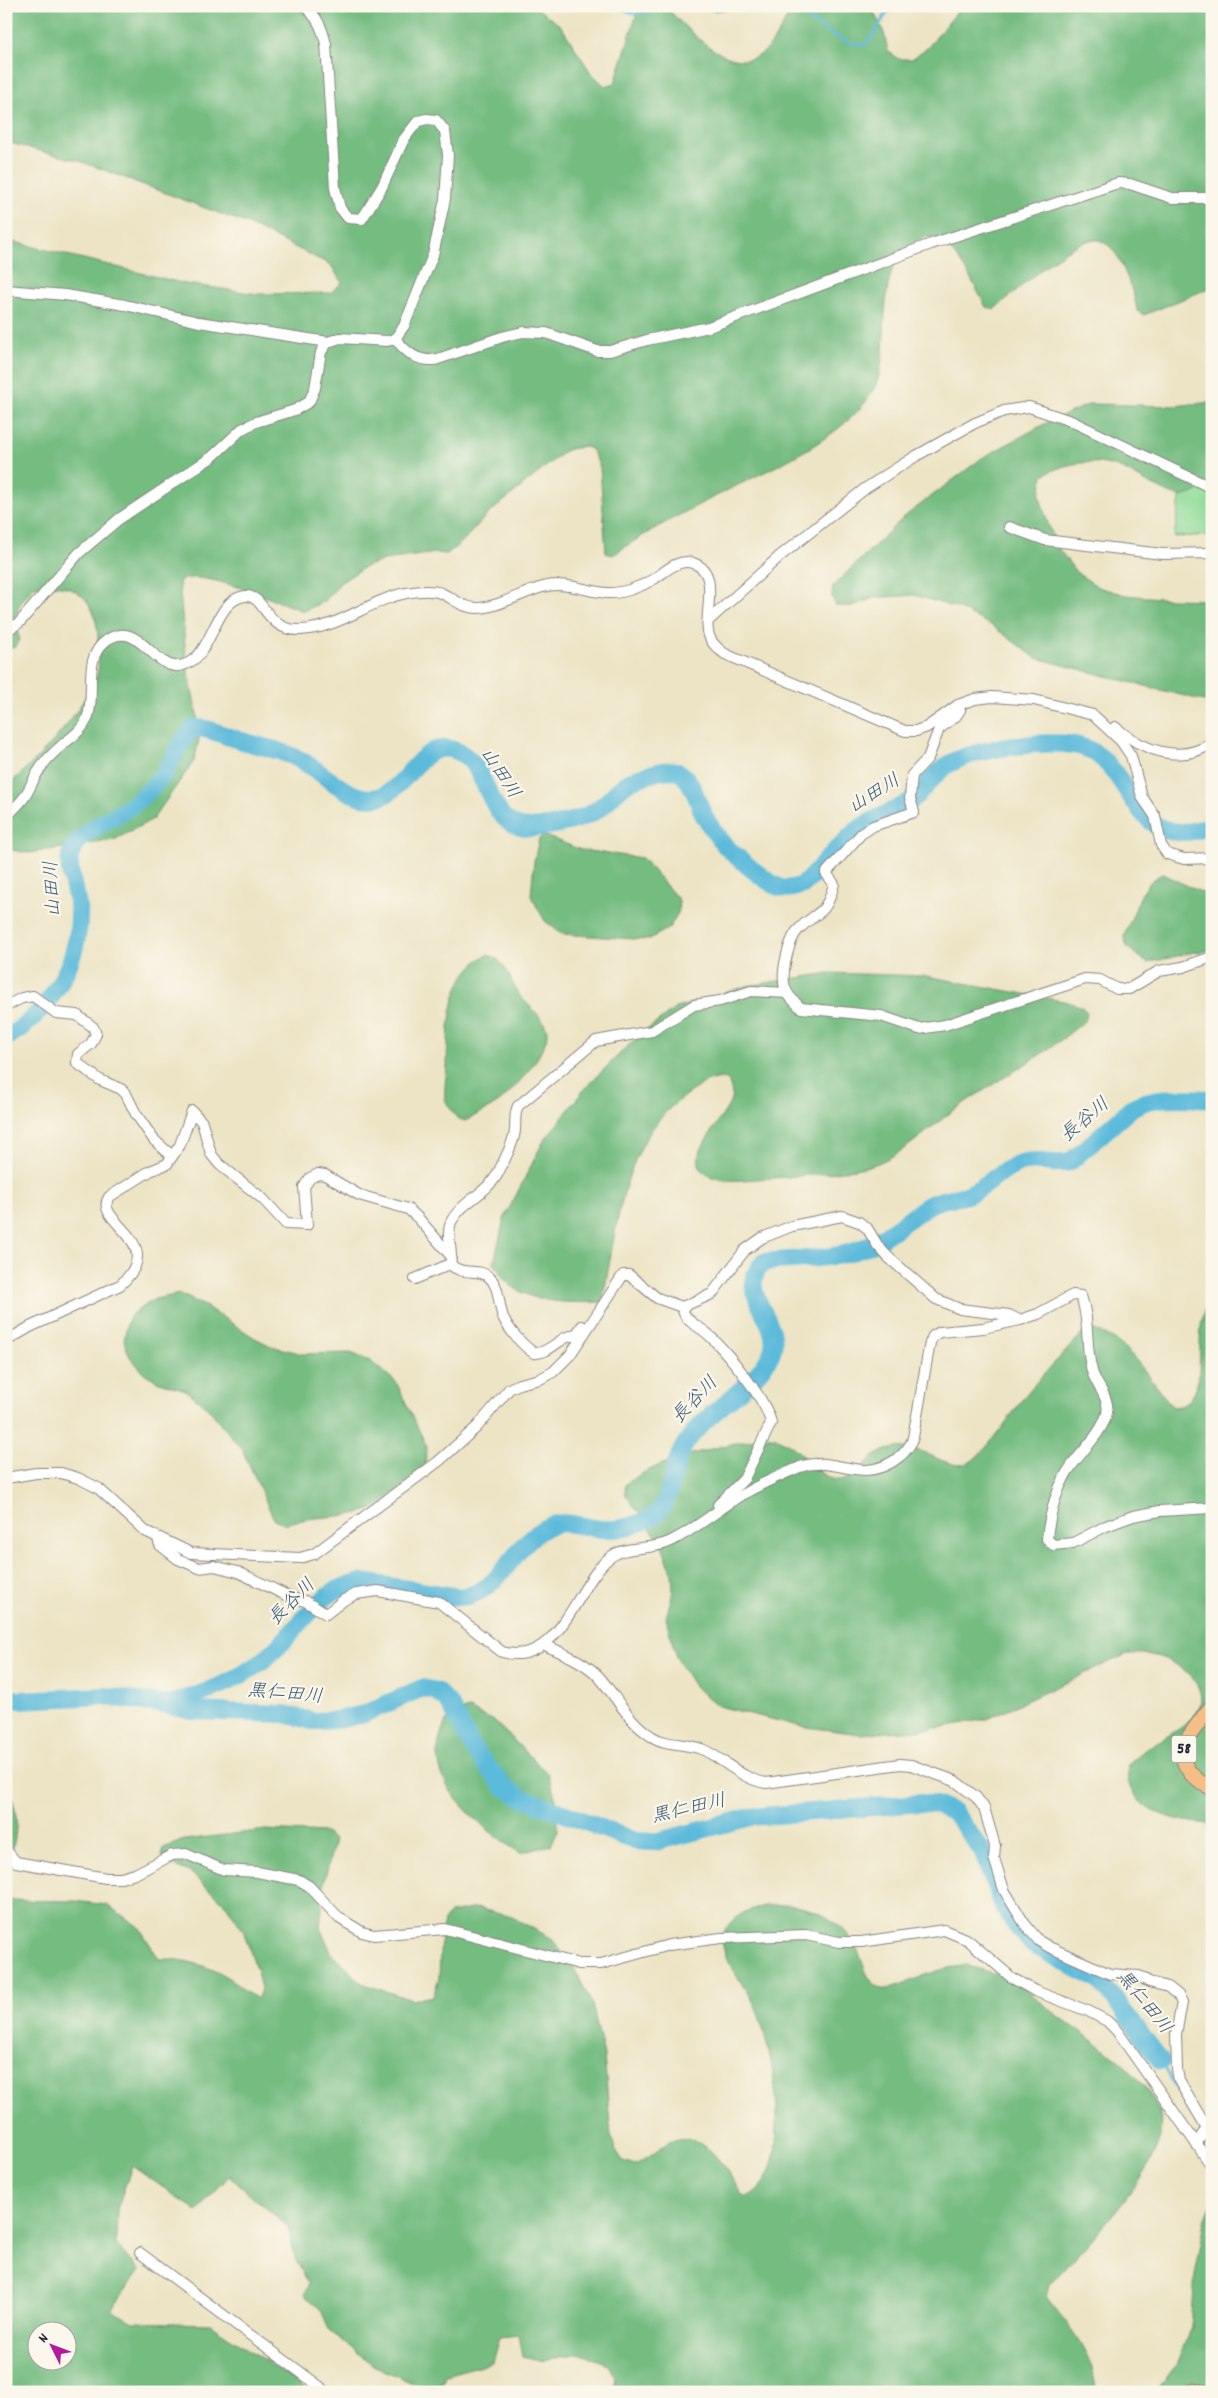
<svg xmlns="http://www.w3.org/2000/svg" width="1218" height="2398" font-family="Dekko,'Klee One',sans-serif">
<style>
.green{fill:#91dc99;stroke:#5a7f6a}
.forest{fill:#74bc81;stroke:#4b6f5e;fill-rule:evenodd}
.lines{fill:none;stroke-linecap:round;stroke-linejoin:round}
.stream{stroke:#5cbada;stroke-width:3}
.river{stroke:#5cbada;stroke-width:18}
.minor-casing{stroke:#888380;stroke-width:12}
.major-casing{stroke:#888380;stroke-width:16}
.minor{stroke:#fff;stroke-width:10}
.major{stroke:#f6be87;stroke-width:14}
.labels{text-anchor:middle;dominant-baseline:central;stroke-width:4.5;stroke-linejoin:round;paint-order:stroke}
.shield{fill:#fbf7ec;stroke:#636270;stroke-width:1}
.shield-label{font-size:16px;font-weight:bold;fill:#22223b}
.water-label{font-size:19px;font-style:italic;fill:#365773;stroke:#fbf7ec}
</style>
<rect width="100%" height="100%" fill="#fbf7ec"/>
<filter id="ink" filterUnits="userSpaceOnUse"><feTurbulence type="fractalNoise" baseFrequency=".02" numOctaves="2"/><feDisplacementMap in="SourceGraphic" scale="10" xChannelSelector="R" yChannelSelector="G"/><feConvolveMatrix kernelMatrix="1 2 1 2 8 2 1 2 1" color-interpolation-filters="sRGB"/></filter>
<filter id="wash" filterUnits="userSpaceOnUse"><feTurbulence type="fractalNoise" baseFrequency=".0096" numOctaves="4" result="noise"/><feDisplacementMap in="SourceGraphic" scale="20" xChannelSelector="R" yChannelSelector="G"/><feGaussianBlur stdDeviation="1.12" result="paint"/><feColorMatrix in="noise" values="0 0 0 0 0 0 0 0 0 0 0 0 0 0 0 0 0 1.4 0 .05"/><feComposite in="paint" operator="in"/></filter>
<g filter="url(#wash)">
<rect width="100%" height="100%" fill="#ede4c5"/>
<polygon class="green" points="1183,480 1212,491 1212,535 1174,537"/>
<g class="forest">
<path d="M6 6H534L561 26 591 73 605 86 615 83 639 6H665C687 29 735 83 767 49 779 36 785 19 795 6H871L884 33 888 51 898 59H912L929 46 962 6H1212V287L1144 315 1137 311C1135 295 1129 282 1123 267 1119 258 1112 245 1101 241 1076 231 1015 294 994 309L986 307C975 288 949 227 920 239 866 262 898 351 871 394 844 437 776 466 732 488 692 508 650 529 613 555L606 553 600 467 592 450 584 446 566 450 487 515 461 543 447 554 436 553 384 560 363 568 340 583 326 600 304 611C282 604 195 565 179 582L187 666 197 714 199 740 194 761 153 819 114 840 28 853 6 849V787C42 756 75 721 96 678 100 671 98 659 98 651 100 606 83 579 34 586L20 604 13 621 20 639 15 647 6 650V240L186 284 258 294 330 293 342 283 331 265 248 224 80 161 6 142Z"/>
<path d="M1212 402V482C1203 487 1191 497 1181 496 1174 496 1165 491 1159 488 1147 483 1136 476 1125 470 1098 458 1069 461 1043 475L1040 497 1047 521 1058 548 1076 572 1098 587 1125 595 1171 599 1212 600V703L1036 658 991 625 957 608 914 595 874 598 852 606H836L832 597 833 586 904 517 982 458 1048 422 1090 404 1174 406Z"/>
<polygon points="543,835 581,850 642,858 679,900 678,913 669,928 648,940 562,934 545,921 531,896 534,861 539,839"/>
<polygon points="1162,874 1212,897 1212,950 1190,953 1147,963 1127,947 1124,936 1142,893 1152,880"/>
<path d="M487 955C505 958 509 978 517 992 525 1004 540 1013 546 1027 554 1046 514 1090 499 1102 489 1109 476 1115 465 1121L457 1118C454 1113 447 1105 445 1099 444 1089 446 1077 447 1068 448 1030 448 974 487 955Z"/>
<path d="M829 973 926 976 1068 1002 1082 1007 1087 1012 1086 1019 1082 1023C1043 1057 997 1080 954 1110 928 1129 901 1157 869 1166 837 1174 790 1177 756 1179 739 1180 711 1185 700 1167 691 1151 726 1116 731 1100 733 1092 730 1085 727 1079 712 1076 701 1085 689 1093 620 1138 618 1229 602 1302 572 1303 528 1305 505 1280 500 1275 498 1268 494 1263L504 1219 543 1142 587 1086 635 1039 676 1008 747 986Z"/>
<path d="M180 1294 205 1306 255 1338 271 1346 303 1354 351 1353 370 1361 396 1382 427 1447 425 1466C413 1476 382 1506 370 1510 342 1519 313 1515 285 1524L274 1519 243 1451 208 1408 186 1390 159 1382 144 1373 130 1357 124 1341 127 1323 133 1313 155 1299Z"/>
<path d="M1212 1299V1824C1176 1822 1121 1811 1128 1764 1135 1758 1142 1752 1149 1747 1171 1733 1214 1716 1197 1685 1194 1681 1192 1676 1188 1673 1166 1657 1155 1653 1127 1654L987 1719 931 1729 860 1734 799 1726 718 1706 693 1685 676 1657 666 1618 673 1591 672 1573 662 1545 626 1495 625 1485C654 1461 709 1449 745 1441 753 1440 764 1435 771 1437 775 1437 782 1440 785 1442 804 1451 819 1480 840 1480 863 1480 869 1440 913 1449 930 1452 954 1472 970 1462 989 1450 1013 1411 1028 1392 1045 1372 1064 1353 1082 1334L1095 1330C1101 1334 1110 1336 1116 1341 1139 1358 1154 1386 1173 1407 1218 1405 1186 1321 1212 1299Z"/>
<path d="M469 1709 494 1721 548 1774 557 1803 558 1831 551 1845 520 1853C483 1828 424 1786 441 1734 446 1718 451 1712 469 1709Z"/>
<path d="M6 1785C21 1810 18 1840 6 1866Z"/>
<path d="M266 1830 325 1833 335 1840 324 1882 320 1928 331 1952 362 1983 412 2000 433 1996 439 1978 441 1933 445 1918 450 1913 477 1908 512 1917 551 1938 573 1966 592 2004 604 2056 611 2135 615 2149 623 2161 635 2165C647 2159 663 2144 674 2140 705 2130 728 2171 741 2194L747 2197C799 2173 772 2042 753 2001 744 1983 727 1968 723 1946 719 1928 737 1914 753 1909 789 1897 834 1911 854 1943 863 1956 863 1979 880 1988 883 1990 886 1989 890 1988 915 1981 937 1967 964 1966 969 1966 975 1968 979 1969 988 1972 997 1973 1005 1977 1022 1984 1047 2008 1064 2020 1098 2045 1150 2075 1161 2119 1171 2160 1078 2254 1050 2284L1047 2298C1069 2326 1095 2355 1096 2392H613L616 2378 609 2364 579 2353 543 2361 523 2356 519 2335 500 2337 493 2362 445 2375 439 2392H432L373 2365 330 2331 321 2310 304 2294 309 2284 296 2261 288 2227 229 2176 197 2211 132 2166 117 2209 116 2245 140 2270 111 2310 133 2322 210 2324 312 2392H6V1900L75 1901 107 1905 139 1927 159 1959C185 1958 214 1967 236 1983 243 1989 248 1995 258 1998L261 1989 257 1971 243 1930 227 1906 190 1872 169 1864 162 1856 164 1848 184 1840ZM38 2330H68V2360H38Z"/>
<polygon points="1212,2203 1212,2392 1157,2392 1179,2360 1191,2326 1195,2276 1205,2221"/>
</g>
<g class="lines">
<g class="stream">
<polyline points="617,6 634,14 680,6"/>
<polyline points="703,6 716,10 742,6"/>
<path d="M785 6C812 17 834 43 864 45 878 35 880 17 893 6"/>
<polyline points="1161,2061 1212,2150"/>
</g>
<g class="river">
<path d="M6 1038C49 1013 80 962 79 913 78 897 65 866 71 853 84 826 114 820 136 802 145 794 158 783 165 772 175 757 180 741 193 728 209 727 221 735 236 739 259 747 283 749 304 762 324 774 346 797 370 798 406 799 417 738 454 750 493 762 483 831 533 828 551 826 572 823 588 815 605 808 614 791 629 782 638 777 648 775 658 772 666 770 673 769 680 773 693 781 698 803 704 816 709 824 715 834 721 841 730 852 768 884 781 888 788 890 796 887 803 885 821 867 839 844 859 829 876 816 897 812 913 799 926 787 935 772 951 763 976 748 1058 737 1085 748 1128 764 1131 832 1180 832 1193 832 1200 830 1212 824"/>
<polyline points="6,1697 18,1700 105,1696 165,1705 191,1711 284,1714 313,1721 337,1720 364,1714 422,1688 436,1691 449,1703 474,1750 504,1787 521,1797 635,1841 655,1842 751,1817 921,1803 936,1805 954,1812 982,1851 1004,1908 1015,1924 1032,1944 1098,1980 1114,1998 1161,2061"/>
<path d="M165 1705C199 1696 234 1683 262 1661 288 1642 304 1613 330 1594 339 1587 351 1585 362 1582L460 1597C501 1594 512 1545 545 1528 563 1518 583 1527 601 1529 614 1530 630 1527 642 1522 677 1510 668 1468 686 1443 708 1410 753 1388 770 1356 788 1323 731 1293 764 1262 793 1259 826 1260 855 1251 882 1242 905 1220 929 1205 941 1198 956 1199 969 1194 987 1186 1000 1171 1018 1164 1034 1157 1053 1167 1070 1162L1133 1107C1157 1094 1186 1099 1212 1099"/>
</g>
</g>
</g>
<g filter="url(#ink)">
<g class="lines">
<defs>
<g id="minor">
<path d="M6 290 65 295 125 305 199 322 328 342 340 338 387 341 395 339 404 326 433 255 445 199 448 155 445 131 436 120 427 119 418 121 404 139 382 187 362 219 348 218 340 208 335 188 326 44C322 28 318 17 304 6"/>
<path d="M395 339C407 352 415 361 435 360L502 337 523 332 546 333 597 351H610L647 340 709 327 931 244 1118 183 1130 184 1172 198H1212"/>
<polyline points="1009,527 1045,540 1162,554 1212,553"/>
<polyline points="708,621 780,556 866,488 916,456 975,423 1004,411 1029,407 1071,421 1212,488"/>
<polyline points="6,631 19,623 79,553 119,519 212,457 242,429 256,422 295,410 309,402 315,388 321,352 328,342"/>
<path d="M958 705 960 710 956 716 939 729 928 758 912 775 910 798 914 812 873 826 861 834 826 873 834 884C825 919 817 909 797 931 789 941 782 969 784 983 785 994 794 1001 801 1008L881 1016 919 1029 945 1025 1085 979 1100 980 1117 989H1129L1159 971 1183 967 1212 957"/>
<path d="M1115 727C1142 750 1180 765 1212 743"/>
<path d="M6 817C12 811 18 805 23 799 30 790 33 778 40 769 45 761 53 753 60 747 70 738 82 731 87 719 97 694 81 658 107 640 144 615 156 687 193 660 213 646 217 599 245 596 265 594 265 631 300 630 339 629 369 600 406 593 417 591 430 589 441 593 453 598 462 608 477 608 497 608 523 592 543 587 564 581 586 591 607 593 622 594 641 587 654 579 665 572 678 558 693 563 724 573 699 621 711 640 714 646 720 650 725 654L905 731H916L927 727 958 705 975 699 992 697 1034 700 1093 715 1121 741 1131 756 1142 797 1155 816 1161 845 1167 854 1184 859 1212 858"/>
<polyline points="6,1006 22,998 33,996 56,1013 77,1015 93,1027 96,1034 91,1044 78,1054 77,1063 100,1080 121,1089 126,1094 136,1114 154,1140 172,1156"/>
<path d="M450 1264C463 1277 478 1267 489 1277 500 1286 498 1304 503 1317 509 1330 522 1345 534 1353 549 1355 563 1333 575 1336L582 1326"/>
<path d="M415 1279 450 1264C454 1250 445 1236 451 1222 461 1202 486 1194 497 1175 503 1163 511 1148 514 1136 517 1125 513 1116 518 1106L596 1041 652 1031 694 1005 720 1001 751 991 787 993"/>
<path d="M682 1307C685 1324 700 1325 711 1337 729 1355 766 1399 771 1423L744 1479 718 1505"/>
<path d="M6 1341 30 1327 120 1285C170 1241 92 1222 109 1197L150 1171 167 1164 180 1145 192 1111 202 1122 211 1154 219 1164 263 1199 286 1224 307 1225 304 1187 310 1178 318 1174 325 1175 359 1195 408 1209 418 1218 451 1256"/>
<polyline points="6,1478 36,1473 61,1473 78,1478 98,1488 145,1531 191,1553 300,1558 314,1554 439,1461 477,1427 509,1389 519,1384 540,1379 553,1372 570,1355 623,1275 629,1275 657,1298 682,1307 712,1294 745,1250 762,1238 792,1226 842,1216 859,1222 867,1228 878,1246 888,1257 936,1299 960,1309 1009,1315 1019,1320"/>
<path d="M158 1539 160 1545 178 1559 199 1568 214 1566 238 1572 292 1598 305 1601 326 1614 344 1600 356 1594 378 1591 439 1602 502 1652C559 1668 576 1586 608 1559 625 1544 649 1551 669 1542 695 1530 717 1510 742 1495 760 1484 781 1475 800 1467 823 1458 844 1470 867 1470 884 1469 903 1458 911 1443 914 1438 914 1428 916 1421 921 1395 925 1369 930 1343L933 1336 940 1332 983 1328 1020 1320 1038 1314 1073 1295 1081 1296C1090 1320 1085 1347 1092 1371 1096 1386 1110 1397 1107 1413 1102 1435 1077 1455 1066 1474 1055 1494 1049 1517 1047 1539L1053 1545 1073 1543 1106 1526 1133 1516 1160 1511 1212 1508"/>
<path d="M545 1645C564 1654 586 1662 600 1678 617 1698 628 1721 651 1736 667 1747 689 1742 706 1751 727 1762 744 1780 766 1783L900 1764 911 1765 955 1781 976 1797 984 1808 995 1846 994 1858 1004 1890 1024 1923 1039 1941 1049 1947 1110 1974 1139 1976 1149 1982 1168 1987 1178 1995 1182 2003 1176 2034 1177 2069 1179 2081 1207 2128 1196 2144"/>
<polyline points="6,1850 16,1862 106,1878 121,1878 135,1874 172,1855 186,1854 224,1870 257,1872 299,1880 309,1886 339,1918 362,1932 374,1935 445,1929 579,1964 601,1964 669,1945 721,1938 806,1935 839,1942 861,1942 944,1930 968,1940 1012,1978 1035,1991 1088,2011 1107,2021 1117,2031 1212,2166"/>
<polyline points="140,2253 327,2392"/>
</g>
<g id="major">
<path d="M1212 1706C1206 1713 1186 1739 1184 1745 1178 1765 1195 1782 1212 1788"/>
<polyline points="1190,2392 1197,2390 1204,2392"/>
</g>
</defs>
<use href="#minor" class="minor-casing"/>
<use href="#major" class="major-casing"/>
<use href="#minor" class="minor"/>
<use href="#major" class="major"/>
</g>
</g>
<g class="labels">
<rect class="shield" x="1171.5" y="1735.5" width="25" height="27" rx="4"/>
<g class="shield-label">
<text x="1184" y="1749">58</text>
</g>
<g class="water-label">
<text transform="translate(499 774) rotate(57)">山田川</text>
<text transform="translate(875 795) rotate(-32)">山田川</text>
<text transform="translate(54 889) rotate(-93)">山田川</text>
<text transform="translate(1086 1121) rotate(-40)">長谷川</text>
<text transform="translate(696 1401) rotate(-46)">長谷川</text>
<text transform="translate(293 1603) rotate(-45)">長谷川</text>
<text transform="translate(285 1695) rotate(5)">黒仁田川</text>
<text transform="translate(689 1810) rotate(-13)">黒仁田川</text>
<text transform="translate(1143 2003) rotate(51)">黒仁田川</text>
</g>
</g>
<rect width="1218" height="2398" fill="none" stroke="#fbf7ec" stroke-width="25"/>
<g transform="translate(52 2346) rotate(312)"><circle r="24" fill="#fbf7ec" stroke="#a4a2a5"/>
<path d="M0-4L9 19L0 12L-9 19Z" fill="#b5179e"/>
<text y="-8" font-size="14" font-weight="bold" text-anchor="middle" fill="#22223b">N</text>
</g>
</svg>
